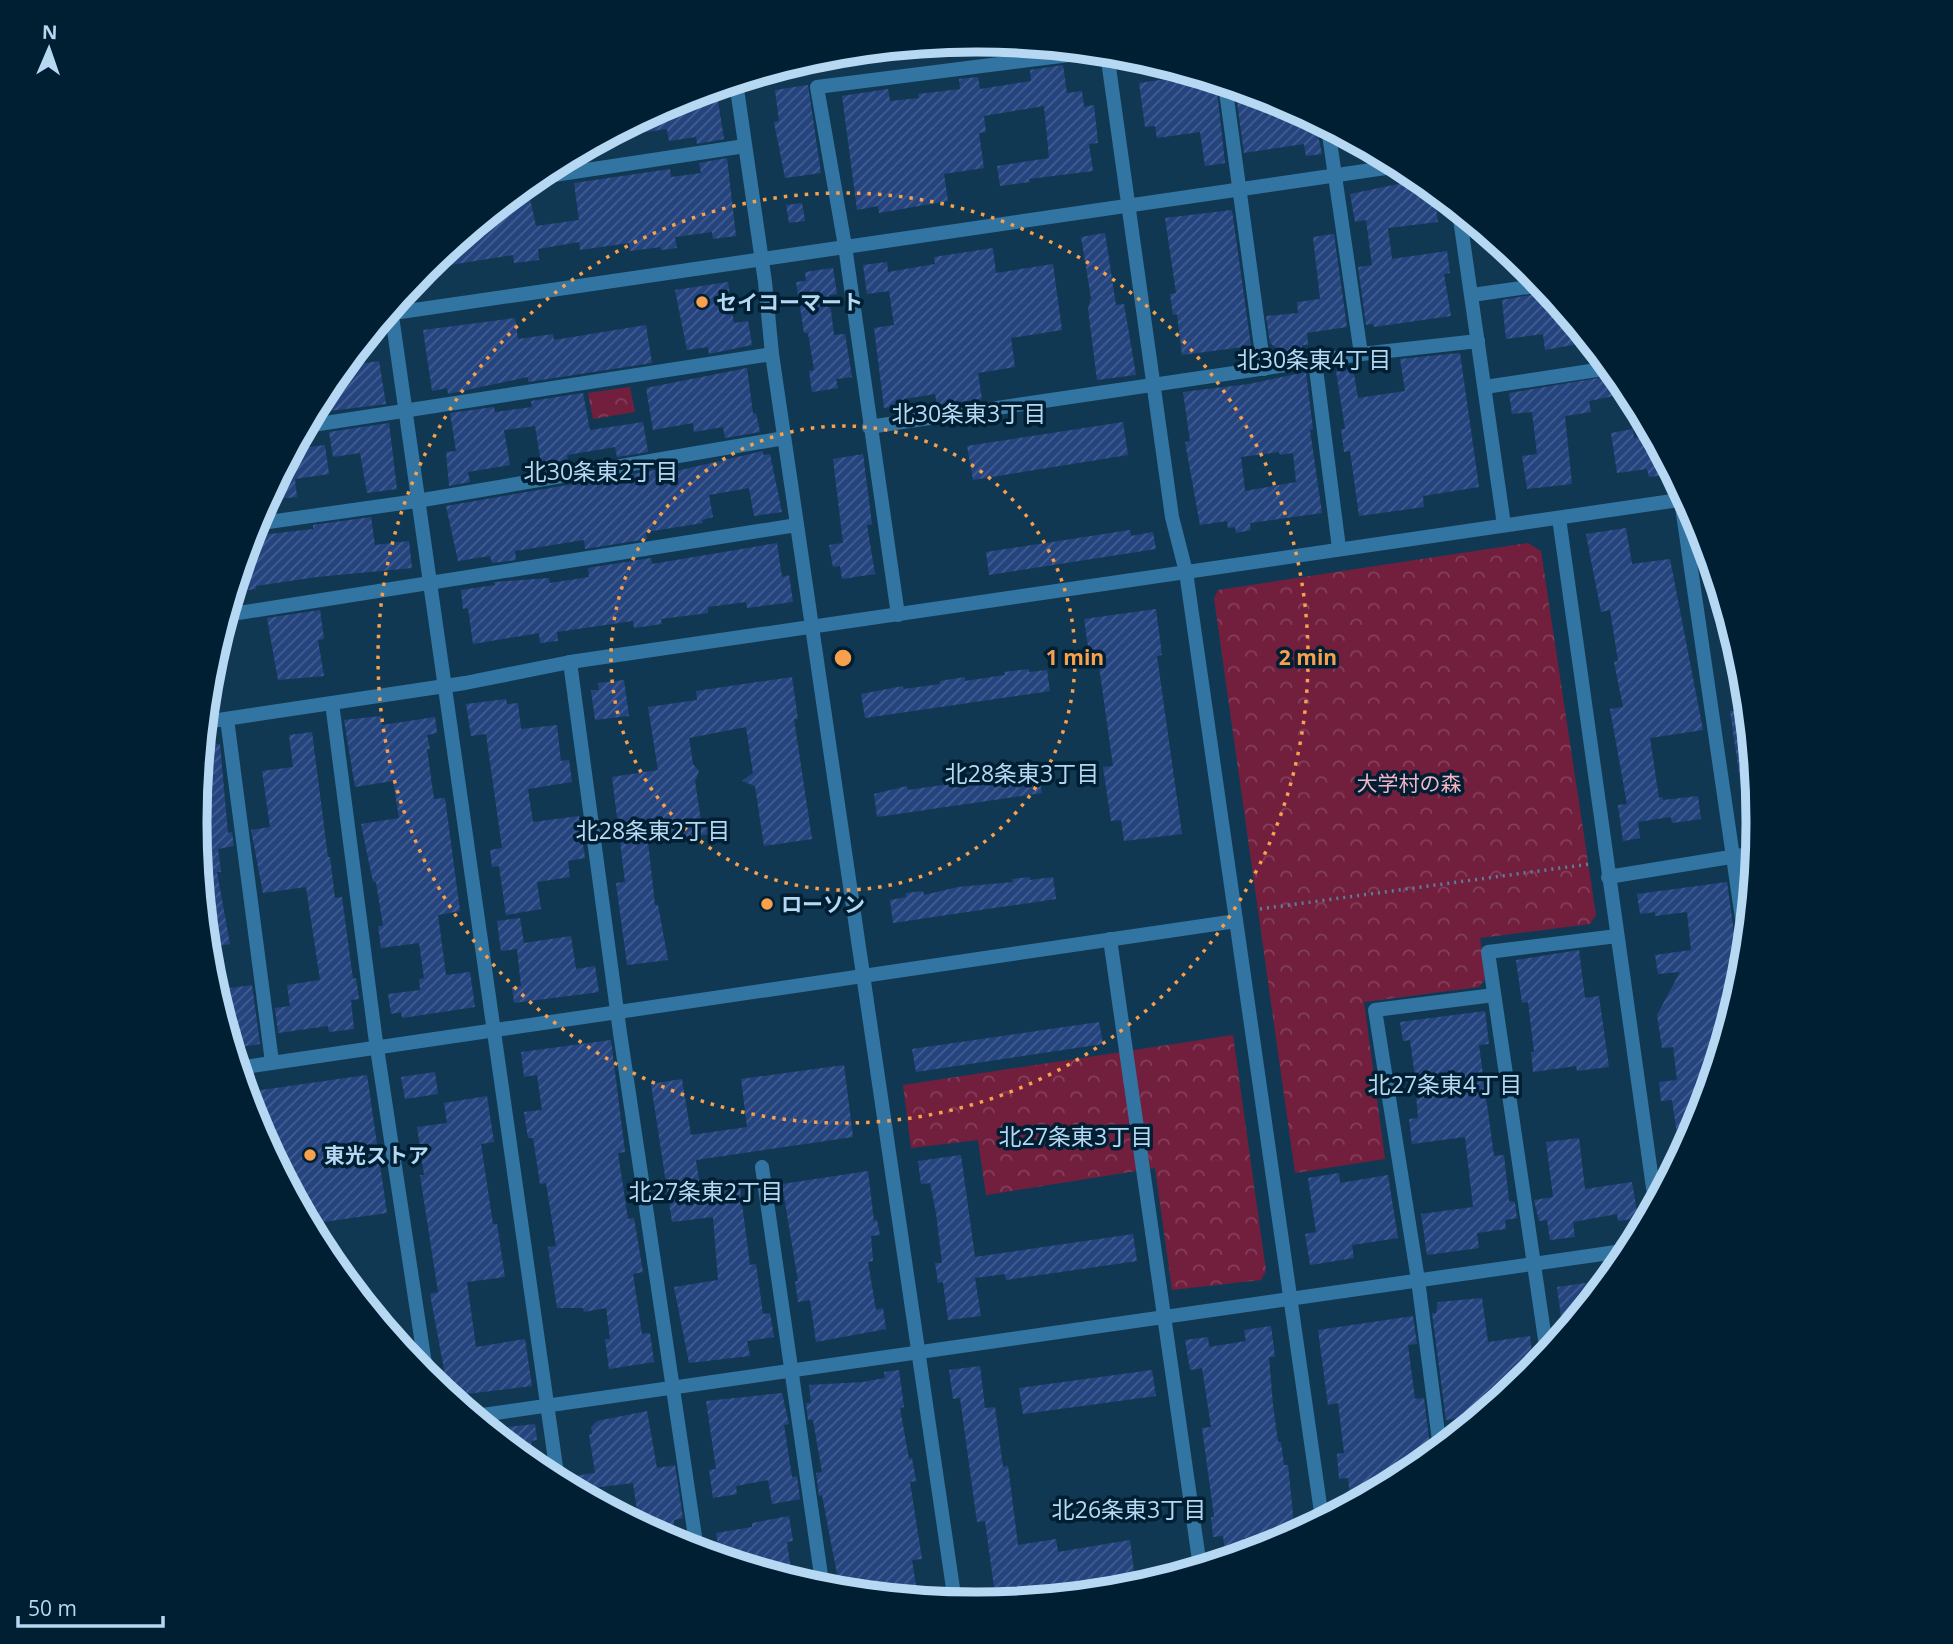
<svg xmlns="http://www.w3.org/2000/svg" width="1953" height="1644" font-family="'Open Sans','Noto Sans JP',sans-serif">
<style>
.park{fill:url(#park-crowns)}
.building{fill:url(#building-hatch);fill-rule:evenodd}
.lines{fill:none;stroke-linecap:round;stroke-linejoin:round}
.path{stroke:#5b7f9a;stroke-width:3.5;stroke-dasharray:2 5;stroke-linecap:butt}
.minor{stroke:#3375a2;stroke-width:14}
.tertiary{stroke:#3375a2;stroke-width:14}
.ring{fill:none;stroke:#f8a04b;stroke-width:3.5;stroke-dasharray:3.5 7}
.poi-dot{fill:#f8a04b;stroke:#011f33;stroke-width:2.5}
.labels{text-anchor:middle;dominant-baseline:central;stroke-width:7;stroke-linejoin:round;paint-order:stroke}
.poi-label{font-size:21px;font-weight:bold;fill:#b6d8f3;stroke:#011f33;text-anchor:start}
.park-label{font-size:21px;fill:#f3b5c5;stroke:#011f33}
.neighbourhood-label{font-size:23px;fill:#b6d8f3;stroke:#011f33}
.rim{fill:none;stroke:#b6d8f3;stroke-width:9}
.centre{fill:#f8a04b;stroke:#011f33;stroke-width:3.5}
.ring-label{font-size:21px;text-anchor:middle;font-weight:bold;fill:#f8a04b;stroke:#011f33;stroke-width:7;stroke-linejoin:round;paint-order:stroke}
</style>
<defs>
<pattern id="park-crowns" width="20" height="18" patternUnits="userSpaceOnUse" patternTransform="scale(1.75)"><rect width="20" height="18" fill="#721f3e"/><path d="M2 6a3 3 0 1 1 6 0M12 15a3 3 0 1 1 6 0" fill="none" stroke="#843f5a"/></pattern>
<pattern id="building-hatch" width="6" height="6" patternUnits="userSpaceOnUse" patternTransform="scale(1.75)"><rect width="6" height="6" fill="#25447e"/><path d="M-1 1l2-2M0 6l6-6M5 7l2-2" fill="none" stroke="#425e91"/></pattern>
</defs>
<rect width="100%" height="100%" fill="#113852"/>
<g class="park">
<polygon points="630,387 635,412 593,419 588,393"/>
<polygon points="1528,543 1541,551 1596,915 1590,924 1480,938 1486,978 1479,987 1364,1002 1385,1159 1295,1173 1214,598 1218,590"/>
<polygon points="1233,1035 1266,1271 1261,1280 1172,1290 1155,1168 986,1195 978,1140 911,1148 903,1085"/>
</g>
<g class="building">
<polygon points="1063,65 1067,93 1082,91 1084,107 1094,105 1098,143 1089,144 1093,171 1029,179 1030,182 1000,186 997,166 1049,158 1044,106 984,116 986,132 979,133 984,168 944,174 948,201 879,213 878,206 857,210 842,96 888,89 890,101 919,98 918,94 960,89 959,79 978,77 980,89 1031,81 1030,70"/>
<polygon points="1180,71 1216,82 1225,163 1205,166 1200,132 1157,138 1155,126 1145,127 1139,83 1181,77"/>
<polygon points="808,85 821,173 785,178 774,122 779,121 775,90"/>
<polygon points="1235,88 1263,96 1266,115 1295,110 1315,121 1322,154 1306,156 1304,144 1244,153"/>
<polygon points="718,101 724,139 697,144 696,137 669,141 667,129 612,137 612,135 656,112"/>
<polygon points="727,158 736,236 713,239 712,232 675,237 677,248 661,250 661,247 630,251 629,243 580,250 579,242 538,249 539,260 514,263 513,255 424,269 527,185 536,226 579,220 574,183 670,169 671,177 701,173 699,163"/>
<polygon points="1403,183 1403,187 1426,185 1434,191 1438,222 1388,228 1392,259 1447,251 1450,273 1444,274 1451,316 1374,327 1373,324 1366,325 1358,267 1372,265 1366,220 1355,222 1350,194"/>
<polygon points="802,203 805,221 789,223 786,205"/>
<polygon points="1232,210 1251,346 1182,355 1177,314 1173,315 1170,294 1176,293 1165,218"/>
<polygon points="1105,233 1116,305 1124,304 1136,375 1097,380 1088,309 1091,298 1081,237"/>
<polygon points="1334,234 1347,327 1307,333 1308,345 1302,345 1303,353 1277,357 1276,348 1270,343 1266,316 1298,313 1297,302 1320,299 1313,237"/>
<polygon points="993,248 996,273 1053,264 1062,330 1011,338 1015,367 978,373 982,399 937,405 935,394 904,399 905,405 884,408 874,328 894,325 889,291 867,294 863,265 887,262 888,272 935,264 934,257"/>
<polygon points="833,268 837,294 829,295 834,335 845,334 852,377 836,379 838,388 812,392 809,371 814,370 808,333 804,333 796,282 806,281 805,272"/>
<polygon points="728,282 734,323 748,321 752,345 709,354 708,347 687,350 675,290"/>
<polygon points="1548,292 1580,331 1589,342 1545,350 1543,334 1506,339 1502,300"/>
<polygon points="515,318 518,339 553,334 554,340 646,325 652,363 528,382 528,377 448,394 447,388 432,391 423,330"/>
<polygon points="1460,353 1479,487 1423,496 1424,507 1359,516 1350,451 1344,452 1341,429 1345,429 1336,371 1353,368 1358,398 1405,391 1400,359"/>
<polygon points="379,361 386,404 313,413 327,387 344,366"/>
<polygon points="747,368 753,414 756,413 760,432 725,438 723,427 694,432 693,423 653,430 646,388"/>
<path d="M1306 372 1313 429 1310 430 1322 513 1250 523 1251 530 1236 533 1235 527 1228 528 1227 521 1200 525 1185 442 1190 441 1183 392 1249 384ZM1279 452 1280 455 1293 453 1296 482 1245 491 1241 457Z"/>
<polygon points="1616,375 1629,393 1589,401 1591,412 1565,416 1572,484 1527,489 1522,456 1537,454 1532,412 1512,414 1509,393"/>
<polygon points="583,393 590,430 643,422 648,452 617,457 615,447 567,455 569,465 542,470 535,426 504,430 510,465 468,472 470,482 449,486 446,452 456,451 450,413 494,407 495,412 532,407 531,401"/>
<polygon points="1123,422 1128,455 973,480 967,446"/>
<polygon points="389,423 397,489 367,493 360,453 333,457 329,432"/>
<polygon points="1633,429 1634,438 1652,435 1663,456 1665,475 1649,477 1647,469 1617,473 1611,433"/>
<polygon points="325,445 329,474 295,479 297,497 266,500 294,449"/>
<polygon points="763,451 763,455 770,454 782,512 754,516 749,488 709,495 713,517 702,520 703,523 646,532 647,539 585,549 584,540 515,551 516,560 492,563 490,556 458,561 446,506 667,468 668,473"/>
<polygon points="863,454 872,524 867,525 875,574 842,579 840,566 833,567 829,545 843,543 833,459"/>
<polygon points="371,517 375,545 409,541 412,568 317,577 256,586 256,589 233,592 252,536 313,529 313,525"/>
<polygon points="1626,528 1632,564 1670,559 1703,730 1650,738 1659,798 1663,797 1663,800 1698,796 1701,819 1672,823 1671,817 1638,822 1640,838 1623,841 1618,805 1627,804 1610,709 1623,707 1614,662 1618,661 1610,610 1601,612 1586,534"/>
<polygon points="1130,530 1131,536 1153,532 1156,549 989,575 986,552"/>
<polygon points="777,543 782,577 789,575 793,602 747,608 746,602 708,607 708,613 661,619 662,624 634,628 633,621 557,632 558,641 540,643 539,633 473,644 468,608 463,609 461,590 495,585 494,582 549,578 550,583 589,577 588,568 651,558 652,564"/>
<polygon points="1156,609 1162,655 1157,656 1182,834 1124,841 1121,820 1111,821 1103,767 1113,766 1099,666 1091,667 1084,619"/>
<polygon points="320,610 324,639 318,640 324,676 278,680 267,618"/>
<polygon points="1732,634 1743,670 1757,807 1744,808 1730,711 1734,711 1724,636"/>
<polygon points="1029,669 1029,672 1047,670 1050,691 865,718 861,694 903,686 904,689 940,684 940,681 965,677 965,681 1005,675 1004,672"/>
<polygon points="792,677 798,719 794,719 812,839 764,846 755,786 742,781 753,773 746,727 689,738 693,764 699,771 695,781 701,821 725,818 727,832 648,842 655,905 658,905 668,960 627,965 616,883 625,882 612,777 658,770 648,707 697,700 696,691"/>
<polygon points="624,680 629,716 595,720 591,690 599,690 598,683"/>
<polygon points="506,699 507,704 518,703 521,729 557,725 561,761 569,760 572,782 528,789 533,822 579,816 585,858 568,861 570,877 537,882 541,909 506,915 499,866 492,867 490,850 502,848 486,734 471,736 466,704"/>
<polygon points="381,716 382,725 435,717 437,733 427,735 430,749 427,749 434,799 445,798 460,911 438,915 446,975 470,972 475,1007 402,1018 401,1012 391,1014 388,994 420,990 419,979 424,978 419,943 381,948 378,926 383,926 376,882 373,882 361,824 399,818 393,781 355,787 344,720"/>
<polygon points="312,732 328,857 330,857 335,898 342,897 353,979 356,978 359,999 351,1000 354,1029 329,1032 328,1026 278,1033 275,1008 290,1006 287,985 320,980 306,887 263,893 251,830 270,827 262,771 293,767 289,735"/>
<polygon points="220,744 228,833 232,832 234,846 218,849 221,872 217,872 230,944 207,948 195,822 202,746"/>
<polygon points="1015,770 1015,774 1038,770 1042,793 877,817 874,794 907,786 908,790 943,785 942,781 999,776 999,773"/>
<polygon points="1030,877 1030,880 1053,877 1056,899 893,923 890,900 906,897 906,893 923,891 924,895 958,887 1013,882 1012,879"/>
<polygon points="1727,882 1736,947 1734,947 1737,995 1699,1121 1680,1156 1672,1100 1661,1101 1659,1082 1677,1080 1673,1047 1662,1048 1657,1015 1680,972 1658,974 1655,955 1691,950 1687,912 1655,916 1655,912 1640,914 1637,894"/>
<polygon points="520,918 524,943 571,936 576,969 595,966 599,992 514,1003 512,987 521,986 517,949 501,951 497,921"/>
<polygon points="1579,950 1585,998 1599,996 1609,1067 1577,1071 1576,1066 1533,1072 1531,1052 1534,1052 1528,1002 1522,1003 1516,960"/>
<polygon points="252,985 260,1044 233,1048 215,990"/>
<polygon points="1485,1011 1489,1044 1479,1045 1494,1156 1504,1155 1509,1201 1515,1202 1517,1218 1505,1220 1506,1229 1477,1233 1479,1248 1427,1255 1421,1214 1473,1207 1465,1137 1412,1144 1409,1119 1418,1118 1414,1070 1410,1040 1403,1041 1400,1022"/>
<polygon points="1099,1022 1103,1044 916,1072 912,1049"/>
<polygon points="611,1040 625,1152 618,1153 628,1219 634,1218 643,1272 633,1274 642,1334 650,1333 654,1362 609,1369 605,1339 610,1339 606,1308 584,1312 583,1308 557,1308 548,1247 556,1246 546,1183 540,1184 533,1138 528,1138 524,1112 542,1110 537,1075 524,1077 521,1052"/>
<polygon points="844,1065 853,1137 696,1160 701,1194 740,1188 750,1265 756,1264 763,1314 770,1313 774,1337 747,1341 750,1356 689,1363 674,1287 718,1280 713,1217 672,1222 651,1084 682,1079 691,1135 747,1127 741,1079"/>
<polygon points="435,1072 438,1094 405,1099 401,1077"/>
<polygon points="367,1075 387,1213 309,1224 254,1121 246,1092"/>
<polygon points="487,1096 494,1142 481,1144 493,1224 497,1224 505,1277 467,1282 476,1347 525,1339 532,1386 449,1396 430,1294 438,1292 420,1175 424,1175 417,1127 447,1123 444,1103"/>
<polygon points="1579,1138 1585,1189 1632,1182 1638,1218 1618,1221 1617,1214 1573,1222 1575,1237 1550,1240 1547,1220 1539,1221 1534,1200 1553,1197 1546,1142"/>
<polygon points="961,1155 975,1257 1133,1234 1137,1261 1006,1280 1005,1274 975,1278 981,1316 948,1320 943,1282 938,1283 935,1263 942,1263 936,1213 930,1183 921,1184 918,1161"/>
<polygon points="868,1171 874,1221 877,1220 880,1235 871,1236 873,1261 868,1262 876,1310 883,1308 886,1329 816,1342 810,1300 798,1302 795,1281 798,1281 782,1184"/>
<polygon points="1339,1173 1340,1183 1388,1175 1398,1238 1352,1245 1354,1258 1310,1265 1305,1234 1316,1232 1308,1178"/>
<polygon points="1607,1280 1579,1314 1561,1317 1557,1287"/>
<polygon points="1482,1298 1488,1342 1530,1336 1534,1369 1480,1415 1446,1420 1432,1313 1436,1313 1438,1302"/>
<polygon points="1413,1316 1417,1344 1408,1345 1415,1399 1424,1398 1431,1455 1410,1472 1351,1504 1348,1478 1339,1479 1337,1454 1344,1453 1338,1403 1328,1405 1318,1330"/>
<polygon points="1271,1326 1275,1357 1269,1357 1273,1405 1278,1442 1281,1442 1284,1465 1288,1465 1295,1534 1243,1538 1245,1554 1226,1559 1223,1536 1213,1537 1211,1517 1214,1517 1202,1428 1211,1427 1202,1368 1190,1370 1185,1340 1208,1337 1209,1347 1246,1341 1244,1330"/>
<polygon points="980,1366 985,1408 995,1407 1003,1467 1008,1466 1018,1545 1056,1539 1058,1552 1130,1540 1136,1587 996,1602 985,1521 977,1522 960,1398 953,1399 949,1370"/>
<polygon points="899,1370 904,1407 900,1408 909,1459 912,1458 916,1481 910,1482 922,1559 912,1560 918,1598 840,1590 822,1495 819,1496 816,1473 822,1472 813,1420 808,1420 806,1403 811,1403 809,1385 863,1382 885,1378 884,1372"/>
<polygon points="1152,1370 1156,1396 1023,1414 1019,1388"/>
<polygon points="782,1393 789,1424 784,1425 792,1477 797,1476 800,1499 772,1504 768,1480 736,1486 737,1494 713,1498 709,1470 716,1469 706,1401"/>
<polygon points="647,1411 657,1468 675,1465 683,1518 674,1520 673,1542 639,1524 633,1483 576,1490 574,1476 595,1473 589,1434 592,1434 591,1427 597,1421"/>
<polygon points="535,1424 537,1440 531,1441 534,1465 490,1429"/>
<polygon points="789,1516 793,1541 787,1542 792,1579 720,1557 716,1533 752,1527 752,1523"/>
</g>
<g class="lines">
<g class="path">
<polyline points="928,45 929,56"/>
<polyline points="1260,909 1590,864"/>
</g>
<g class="minor">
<polyline points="1225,84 1264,369"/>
<polyline points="1328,128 1361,354"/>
<polyline points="534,178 745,146"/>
<polyline points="1472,295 1542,285"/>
<polyline points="387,314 1399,166"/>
<polyline points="1315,361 1339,548"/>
<polyline points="1485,387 1610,368"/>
<polyline points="306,426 772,354"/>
<polyline points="869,427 1361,354 1478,341"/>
<polyline points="1681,500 1746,946"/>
<polyline points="1559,518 1655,1202"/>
<polyline points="254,524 417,501 784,438"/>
<polyline points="226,615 797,525"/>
<polyline points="898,615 845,246 817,87 1093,52"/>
<polyline points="570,662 620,1033 697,1550"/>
<polyline points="332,703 375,1035 427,1377"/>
<polyline points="227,719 272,1062"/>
<polyline points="205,722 465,683 570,662 1686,499"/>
<polyline points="1608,877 1755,853"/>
<polyline points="1110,939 1200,1567"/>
<polyline points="238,1068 1236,921"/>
<polyline points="762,1167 823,1589"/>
<polyline points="1547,1353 1488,952 1617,936"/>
<polyline points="475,1416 1630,1250"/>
<polyline points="1440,1448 1418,1280 1375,1010 1494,995"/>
</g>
<g class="tertiary">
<polyline points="1107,53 1172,517 1186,572 1322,1519"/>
<polyline points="736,82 765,282 772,354 955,1602"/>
<polyline points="1459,212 1504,525"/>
<polyline points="391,309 558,1481"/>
</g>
</g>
<g class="ring">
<circle cx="843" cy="658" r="232"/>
<circle cx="843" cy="658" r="465"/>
</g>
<g class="poi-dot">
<circle cx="702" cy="302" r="7"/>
<circle cx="767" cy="904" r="7"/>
<circle cx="310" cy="1155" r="7"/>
</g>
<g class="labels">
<g class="poi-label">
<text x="716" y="302">セイコーマート</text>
<text x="781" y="904">ローソン</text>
<text x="324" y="1155">東光ストア</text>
</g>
<g class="park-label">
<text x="1409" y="783">大学村の森</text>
</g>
<g class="neighbourhood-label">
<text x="1314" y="359">北30条東4丁目</text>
<text x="969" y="413">北30条東3丁目</text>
<text x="601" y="471">北30条東2丁目</text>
<text x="1022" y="773">北28条東3丁目</text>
<text x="653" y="830">北28条東2丁目</text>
<text x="1445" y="1084">北27条東4丁目</text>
<text x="1076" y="1136">北27条東3丁目</text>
<text x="706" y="1191">北27条東2丁目</text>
<text x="1129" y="1509">北26条東3丁目</text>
</g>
</g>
<path d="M0 0H1953V1644H0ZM976 52H977A769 769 0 0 1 1746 821V823A769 769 0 0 1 977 1592H976A769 769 0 0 1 207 823V821A769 769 0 0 1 976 52Z" fill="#011f33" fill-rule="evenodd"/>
<path class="rim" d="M976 52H977A769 769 0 0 1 1746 821V823A769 769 0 0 1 977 1592H976A769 769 0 0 1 207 823V821A769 769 0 0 1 976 52Z"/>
<circle cx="843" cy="658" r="10" class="centre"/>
<g class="ring-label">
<text x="1075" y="665">1 min</text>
<text x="1308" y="665">2 min</text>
</g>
<g transform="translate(49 49) rotate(2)" stroke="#011f33" stroke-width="5" paint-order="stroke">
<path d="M0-5L12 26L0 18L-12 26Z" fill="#b6d8f3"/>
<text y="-10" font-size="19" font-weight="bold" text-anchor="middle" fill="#b6d8f3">N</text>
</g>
<path d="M18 1616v10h145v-10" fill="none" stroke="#b6d8f3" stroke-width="3.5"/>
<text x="28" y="1616" font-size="21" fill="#b6d8f3" stroke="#011f33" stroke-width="5" paint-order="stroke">50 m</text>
</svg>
